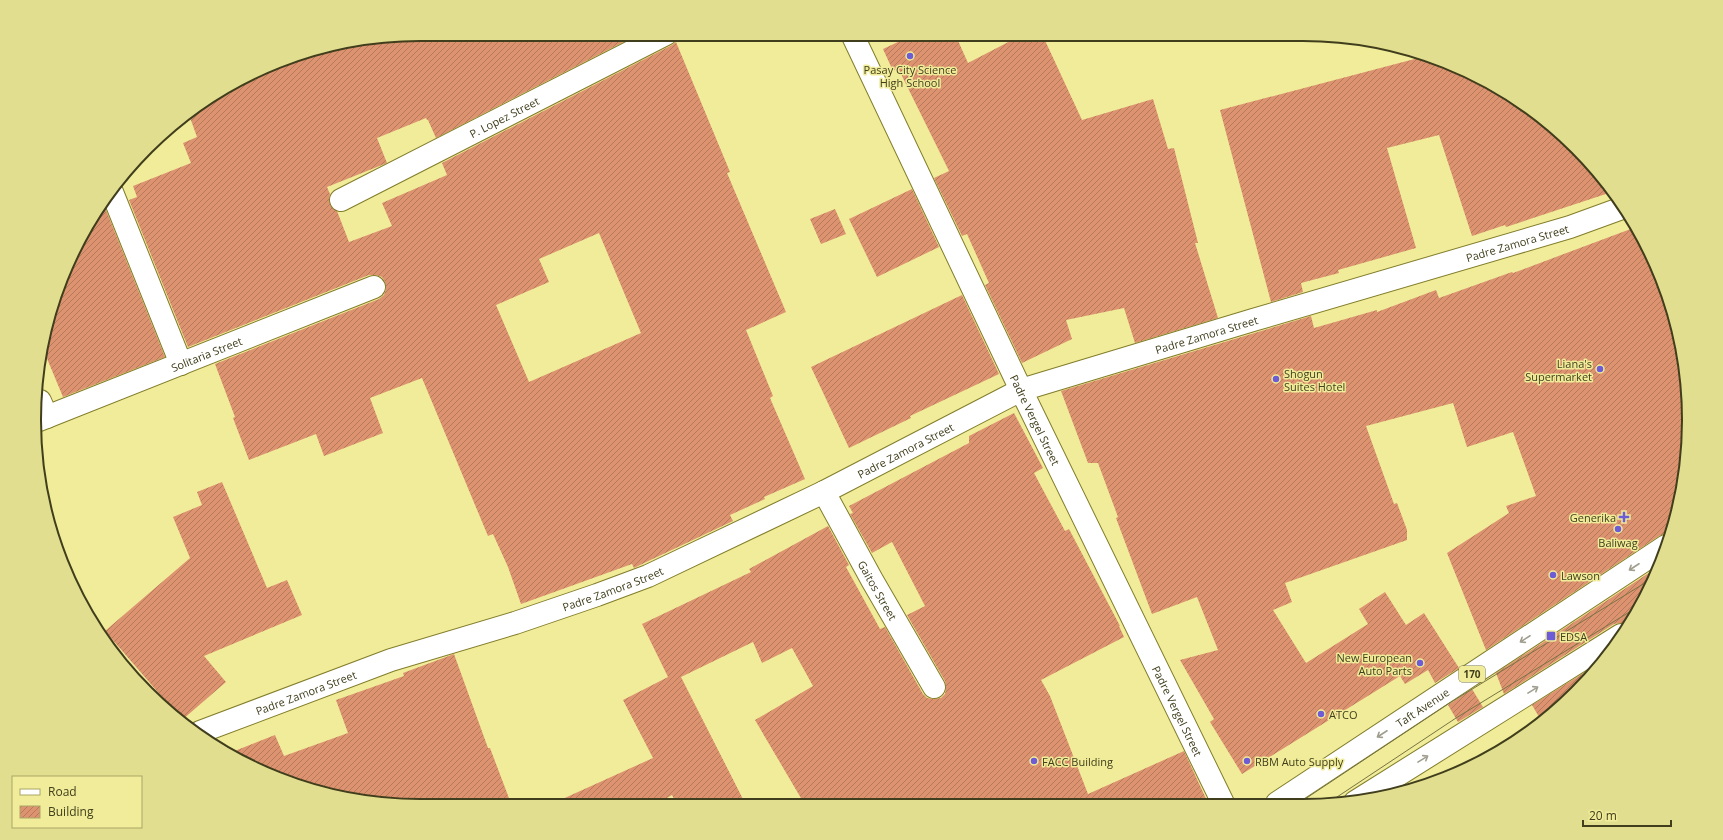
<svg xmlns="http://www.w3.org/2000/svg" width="1723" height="840" font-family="'Open Sans',sans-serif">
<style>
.building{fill:url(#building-hatch);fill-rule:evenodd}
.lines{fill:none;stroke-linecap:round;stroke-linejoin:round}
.street-casing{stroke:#827d2a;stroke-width:24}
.secondary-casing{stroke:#827d2a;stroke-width:24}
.primary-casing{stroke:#827d2a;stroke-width:24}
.street{stroke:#fff;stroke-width:22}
.secondary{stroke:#fff;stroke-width:22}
.primary{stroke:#fff;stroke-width:22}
.tram{stroke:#777443;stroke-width:1}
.oneway{stroke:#a09e8e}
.poi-dot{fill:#6e5cd6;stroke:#f0ec99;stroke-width:1.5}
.labels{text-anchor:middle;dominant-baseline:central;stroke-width:3;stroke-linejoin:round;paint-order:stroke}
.shield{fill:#f0ec99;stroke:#757242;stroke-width:1}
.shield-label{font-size:10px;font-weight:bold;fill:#403e1c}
.poi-label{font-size:11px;fill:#403e1c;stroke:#f0ec99;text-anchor:start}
.street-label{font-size:11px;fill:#403e1c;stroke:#f0ec99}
.rim{fill:none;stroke:#403e1c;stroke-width:2}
</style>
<defs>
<pattern id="building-hatch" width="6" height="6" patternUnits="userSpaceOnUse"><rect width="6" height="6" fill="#de9370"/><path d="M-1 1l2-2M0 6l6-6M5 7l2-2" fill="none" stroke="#b5795b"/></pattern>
</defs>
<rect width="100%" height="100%" fill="#f0ec99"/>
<g class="building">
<path d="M420 34H639L436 138 428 120H427L426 118 377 138 387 163 327 187 330 194 329 200 330 205 337 211 349 242 392 226 382 203 447 175 442 163 672 45 676 42 730 172 727 173 786 312 746 330 773 396 770 398 805 479 764 497 765 499 730 515 733 521 640 565 634 568 632 564 521 604 508 567 493 534 488 536 422 378 370 398 383 433 324 456 316 434 249 460 233 418 235 417 215 364 379 299 384 295 386 289 385 282 382 277 376 275H369L188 347 129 200 137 197 133 186 191 163 183 143 197 137 188 112 203 104 231 93 230 90 296 55ZM599 233 641 333 529 382 496 305 549 282 539 259Z"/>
<polygon points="915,34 955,34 968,63 1024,34 1042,34 1082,120 1153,99 1168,149 1174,148 1198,243 1195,243 1218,318 1135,343 1124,308 1066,320 1072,339 1022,363 985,285 989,283 967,234 962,236 934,178 949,171 898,68 893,71 883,49"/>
<polygon points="1426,56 1451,63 1518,99 1576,147 1612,192 1506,227 1505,225 1472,236 1439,135 1387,148 1416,248 1338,270 1339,273 1301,283 1303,292 1271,302 1220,110"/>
<polygon points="912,189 939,247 877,277 849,219"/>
<polygon points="835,209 846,234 821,244 810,219"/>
<polygon points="106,210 165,357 63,397 41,344 63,272 94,215"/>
<polygon points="1636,227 1660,272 1682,345 1689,420 1682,496 1670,534 1665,534 1659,536 1486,650 1447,553 1509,513 1506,506 1536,496 1513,432 1467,447 1453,403 1366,426 1394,504 1397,503 1407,530 1407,540 1285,583 1292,602 1273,610 1306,663 1368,624 1359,609 1385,592 1406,625 1424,613 1459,668 1435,683 1428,670 1405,684 1400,676 1242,774 1210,722 1214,719 1180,660 1218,650 1197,597 1152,614 1116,518 1118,517 1098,463 1088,463 1061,391 1311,316 1314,328 1377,310 1377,312 1436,290 1439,298 1512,272 1513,273"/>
<polygon points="962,295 999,374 910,416 911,418 849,448 811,367"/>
<polygon points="1014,413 1043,468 1034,473 1065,531 1069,529 1120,626 1119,626 1124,637 1041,680 1050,696 1088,794 1184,751 1208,803 805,805 755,720 813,686 792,648 762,663 753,642 681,677 746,805 677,805 672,795 655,805 547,806 653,758 623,700 668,677 642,624 751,572 749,569 828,526 849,565 846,567 880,629 885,627 923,694 927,698 934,699 941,698 945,694 946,687 945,681 907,615 925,606 892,542 872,553 850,514 853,513 849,506 969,443 969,436"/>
<polygon points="222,482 267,588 287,580 302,615 204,656 226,682 182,720 105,631 190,558 173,517 202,505 197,492"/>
<polygon points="1661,565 1627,624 1621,623 1614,624 1504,694 1496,673"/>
<polygon points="454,654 488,748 490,748 512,806 420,806 344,799 272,777 232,752 275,735 284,756 348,733 336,700 404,676 403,673"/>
<polygon points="1603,661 1542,722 1532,705"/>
<polygon points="1472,689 1483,707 1458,722 1448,705"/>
</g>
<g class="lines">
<defs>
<g id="street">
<path id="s1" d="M852 34 1021 390 1223 803"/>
<polyline points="112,192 181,364"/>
<path id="s2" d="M341 200 666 34"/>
<polyline points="40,401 47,417"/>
<path id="s3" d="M39 420 374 287"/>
<path id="s4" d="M824 492 872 580 934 687"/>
</g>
<g id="secondary">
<path id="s5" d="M200 732 391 660 515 623 597 595 648 576 824 492 1021 390 1253 320 1570 227 1625 207"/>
</g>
<g id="primary">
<polyline points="1355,802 1621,635"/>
<path id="s6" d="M1277 803 1666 546"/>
</g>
</defs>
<use href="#street" class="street-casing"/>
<use href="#secondary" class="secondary-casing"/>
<use href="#primary" class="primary-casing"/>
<use href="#street" class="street"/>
<use href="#secondary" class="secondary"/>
<use href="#primary" class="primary"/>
<g class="tram">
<polyline points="1299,803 1448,704 1653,578"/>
<polyline points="1328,803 1456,718 1636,608"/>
</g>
</g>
<defs><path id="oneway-shaft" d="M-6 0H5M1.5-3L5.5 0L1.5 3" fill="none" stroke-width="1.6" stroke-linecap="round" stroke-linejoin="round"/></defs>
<g class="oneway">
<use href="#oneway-shaft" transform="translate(1634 567) rotate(147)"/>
<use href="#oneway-shaft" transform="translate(1525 639) rotate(147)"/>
<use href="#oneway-shaft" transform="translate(1533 690) rotate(-32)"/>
<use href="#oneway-shaft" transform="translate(1382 734) rotate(147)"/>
<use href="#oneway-shaft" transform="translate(1423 759) rotate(-32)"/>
</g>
<g class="poi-dot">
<circle cx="910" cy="56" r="4"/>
<circle cx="1600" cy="369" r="4"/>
<circle cx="1276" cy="379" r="4"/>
<path d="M1622 511h4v4h4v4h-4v4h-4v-4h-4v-4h4z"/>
<circle cx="1618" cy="529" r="4"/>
<circle cx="1553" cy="575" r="4"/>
<rect x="1546" y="631" width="10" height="10" rx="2"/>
<circle cx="1420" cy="663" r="4"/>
<circle cx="1321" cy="714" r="4"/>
<circle cx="1034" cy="761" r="4"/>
<circle cx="1247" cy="761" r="4"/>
</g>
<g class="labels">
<rect class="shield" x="1459" y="666" width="26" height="16" rx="3"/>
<g class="shield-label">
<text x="1472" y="674">170</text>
</g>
<g class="poi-label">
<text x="910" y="69" text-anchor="middle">Pasay City Science<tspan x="910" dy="13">High School</tspan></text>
<text x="1592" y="363" text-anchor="end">Liana's<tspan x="1592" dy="13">Supermarket</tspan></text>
<text x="1284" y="373">Shogun<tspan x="1284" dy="13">Suites Hotel</tspan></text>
<text x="1616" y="517" text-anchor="end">Generika</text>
<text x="1618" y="542" text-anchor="middle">Baliwag</text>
<text x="1561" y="575">Lawson</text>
<text x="1560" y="636">EDSA</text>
<text x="1412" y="657" text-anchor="end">New European<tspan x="1412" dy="13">Auto Parts</tspan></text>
<text x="1329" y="714">ATCO</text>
<text x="1042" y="761">FACC Building</text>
<text x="1255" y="761">RBM Auto Supply</text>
</g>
<g class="street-label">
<text stroke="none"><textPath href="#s2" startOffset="183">P. Lopez Street</textPath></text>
<text stroke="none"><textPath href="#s5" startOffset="1409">Padre Zamora Street</textPath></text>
<text stroke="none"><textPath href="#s5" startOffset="1085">Padre Zamora Street</textPath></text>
<text stroke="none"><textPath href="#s3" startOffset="180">Solitaria Street</textPath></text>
<text stroke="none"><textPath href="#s1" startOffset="427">Padre Vergel Street</textPath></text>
<text stroke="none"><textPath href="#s5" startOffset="761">Padre Zamora Street</textPath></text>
<text stroke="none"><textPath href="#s5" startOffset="437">Padre Zamora Street</textPath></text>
<text stroke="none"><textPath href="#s4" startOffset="112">Gaitos Street</textPath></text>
<text stroke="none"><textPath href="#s5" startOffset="113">Padre Zamora Street</textPath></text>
<text stroke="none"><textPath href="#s6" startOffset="174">Taft Avenue</textPath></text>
<text stroke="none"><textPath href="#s1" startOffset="751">Padre Vergel Street</textPath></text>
</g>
</g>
<path d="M0 0H1723V840H0ZM420 41H1303A379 379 0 0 1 1682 420V420A379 379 0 0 1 1303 799H420A379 379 0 0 1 41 420V420A379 379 0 0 1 420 41Z" fill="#e2de8f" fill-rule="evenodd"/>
<path class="rim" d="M420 41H1303A379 379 0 0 1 1682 420V420A379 379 0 0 1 1303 799H420A379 379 0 0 1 41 420V420A379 379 0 0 1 420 41Z"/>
<rect x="12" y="776" width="130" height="52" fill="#f0ec99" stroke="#aaa667"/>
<rect x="20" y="789" width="20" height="6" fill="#ffffff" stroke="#aaa667"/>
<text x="48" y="796" font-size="12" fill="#403e1c">Road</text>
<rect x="20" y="806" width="20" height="12" fill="url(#building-hatch)" stroke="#aaa667"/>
<text x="48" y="816" font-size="12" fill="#403e1c">Building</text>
<path d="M1583 820v6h88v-6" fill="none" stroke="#403e1c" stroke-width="2"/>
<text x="1589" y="820" font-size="12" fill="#403e1c" stroke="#f0ec99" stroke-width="3" paint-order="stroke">20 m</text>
</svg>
